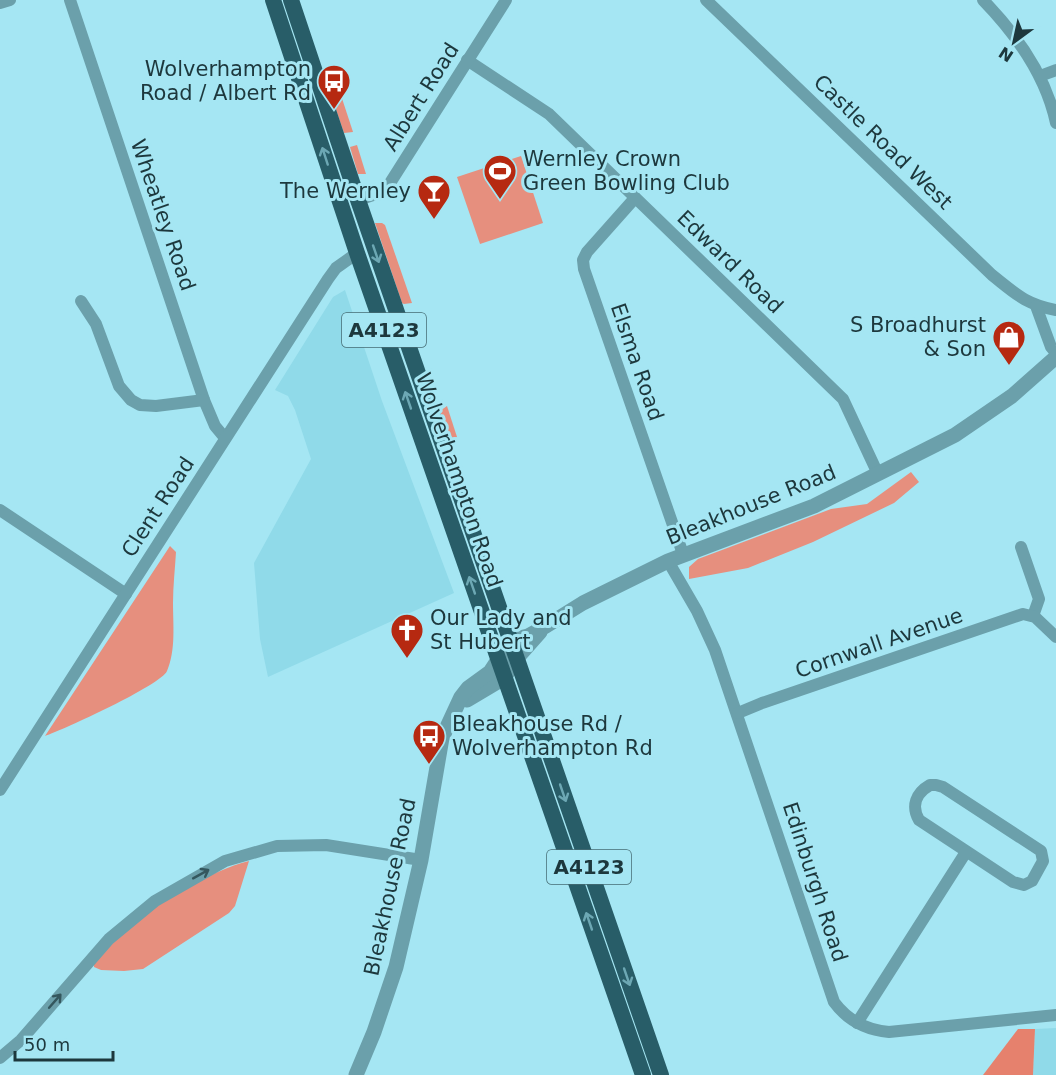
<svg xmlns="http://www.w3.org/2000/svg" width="1056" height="1075" font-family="'DejaVu Sans',sans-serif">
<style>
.built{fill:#90dae9}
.green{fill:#e68f7e}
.forest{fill:#e6816d}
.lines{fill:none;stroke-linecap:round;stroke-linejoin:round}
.minor{stroke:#6ba0ab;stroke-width:12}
.tertiary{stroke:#6ba0ab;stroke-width:15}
.trunk{stroke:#285d68;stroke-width:16}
.oneway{stroke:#6da8b4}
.oneway2{stroke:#34575e}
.labels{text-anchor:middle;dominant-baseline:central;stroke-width:6;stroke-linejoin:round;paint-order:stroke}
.shield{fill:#a5e6f3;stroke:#466c74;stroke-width:1.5}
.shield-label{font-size:20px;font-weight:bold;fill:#1d383d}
.poi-label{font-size:21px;fill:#1d383d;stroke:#a5e6f3;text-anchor:end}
.street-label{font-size:21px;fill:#1d383d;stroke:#a5e6f3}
</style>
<rect width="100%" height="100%" fill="#a5e6f3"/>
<g class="built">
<polygon points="345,290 382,401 454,593 268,677 260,639 254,563 311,459 295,410 288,396 275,390 333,297"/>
<polygon points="1056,1028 1056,1075 1033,1075 1035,1029"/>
</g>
<g class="green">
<polygon points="334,74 353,132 344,133 326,80 327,77"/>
<polygon points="357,145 366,174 358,174 350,147"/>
<polygon points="521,156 543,223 480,244 457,177"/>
<polygon points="375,223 382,223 385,225 412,303 404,304 402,303"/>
<polygon points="415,317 426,344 416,344 407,321"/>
<polygon points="447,406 457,437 449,438 440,411"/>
<polygon points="911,472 919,482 894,503 813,542 748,568 689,579 689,567 698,559 831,509 867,504"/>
<path d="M170 546 176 552C175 569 173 586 173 603 173 625 176 650 167 671 161 685 63 730 45 736Z"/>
<path d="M249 861 235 906 229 913 143 969 124 971 101 970 94 967V964C103 954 112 943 122 934 151 906 211 870 249 861Z"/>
</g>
<polygon class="forest" points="1018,1029 1035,1029 1033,1075 983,1075"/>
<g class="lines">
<g class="minor">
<polyline points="70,0 204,400 215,426 225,438"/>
<path d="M706 0 992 275C1016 294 1025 304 1056 310"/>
<path d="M983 0C1016 34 1046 76 1056 123"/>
<polyline points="0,3 10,0"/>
<polyline points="467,60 549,114 843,399 878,474"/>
<polyline points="1040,76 1056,70"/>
<polyline points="635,198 587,252 583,260 584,269 683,554"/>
<polyline points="358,200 385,191 506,0"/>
<polyline points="81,301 96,324 119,386 131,400 140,405 156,406 204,400"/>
<polyline points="1036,306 1051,347 1056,353"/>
<polyline points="0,510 126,594"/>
<polyline points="1021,547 1039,599 1033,616"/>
<path d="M668 561 697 611 715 650 834 1002C848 1021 867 1030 889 1032L1056 1015"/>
<polyline points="738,713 762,703 1023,614 1035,617 1056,637"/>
<path d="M930 785H936L943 787 1041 851 1043 861 1032 881 1024 885 1013 882 919 820C911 806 916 793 930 785Z"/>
<polyline points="0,790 328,279 336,268 357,253"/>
<polyline points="857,1023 966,852"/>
<polyline points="0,1058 21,1040 109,939 155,901 225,861 277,846 326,845 421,860"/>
</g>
<g class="tertiary">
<polyline points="467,700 504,678 517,658 540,632"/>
<polyline points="356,1075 374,1032 396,967 421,860 442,738 461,697 468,688 490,672 511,640 528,636 546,626 583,603 668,561 814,506 955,435 1012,396 1056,357"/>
</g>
<g class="trunk">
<polyline points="273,0 357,253 643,1075"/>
<polyline points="291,0 358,200 661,1075"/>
</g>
</g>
<defs><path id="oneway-shaft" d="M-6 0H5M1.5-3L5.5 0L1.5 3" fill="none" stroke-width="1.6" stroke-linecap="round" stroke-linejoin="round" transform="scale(1.5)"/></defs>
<g class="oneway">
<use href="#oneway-shaft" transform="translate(325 156) rotate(-108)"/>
<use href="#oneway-shaft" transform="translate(376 254) rotate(71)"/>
<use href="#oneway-shaft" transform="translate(408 400) rotate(-109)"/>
<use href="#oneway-shaft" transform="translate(472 585) rotate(-109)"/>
<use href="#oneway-shaft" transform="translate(563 793) rotate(71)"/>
<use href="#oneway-shaft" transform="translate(589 921) rotate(-109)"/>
<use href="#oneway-shaft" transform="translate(627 977) rotate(71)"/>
</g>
<g class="oneway2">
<use href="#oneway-shaft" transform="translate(201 874) rotate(-29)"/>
<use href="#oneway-shaft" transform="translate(55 1001) rotate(-49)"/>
</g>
<defs>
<symbol id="bus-pin" viewBox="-11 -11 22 30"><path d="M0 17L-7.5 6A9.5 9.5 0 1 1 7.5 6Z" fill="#b62911" stroke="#a5e6f3"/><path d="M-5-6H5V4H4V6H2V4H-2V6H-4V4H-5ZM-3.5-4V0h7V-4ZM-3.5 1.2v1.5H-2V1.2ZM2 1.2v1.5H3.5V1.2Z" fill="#fff"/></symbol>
<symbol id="stadium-pin" viewBox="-11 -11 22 30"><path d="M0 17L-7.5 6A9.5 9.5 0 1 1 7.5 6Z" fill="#b62911" stroke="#a5e6f3"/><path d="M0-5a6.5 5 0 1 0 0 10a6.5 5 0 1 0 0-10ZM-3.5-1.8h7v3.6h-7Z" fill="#fff"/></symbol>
<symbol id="bar-pin" viewBox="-11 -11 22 30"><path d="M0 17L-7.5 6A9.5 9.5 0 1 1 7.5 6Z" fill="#b62911" stroke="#a5e6f3"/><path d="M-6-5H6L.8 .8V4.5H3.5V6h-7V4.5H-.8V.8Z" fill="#fff"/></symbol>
<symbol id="shop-pin" viewBox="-11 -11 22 30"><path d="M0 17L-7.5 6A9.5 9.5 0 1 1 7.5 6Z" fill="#b62911" stroke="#a5e6f3"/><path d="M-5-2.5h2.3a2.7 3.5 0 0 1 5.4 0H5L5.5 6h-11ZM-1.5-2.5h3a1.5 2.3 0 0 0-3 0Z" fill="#fff"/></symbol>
<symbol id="church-pin" viewBox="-11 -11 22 30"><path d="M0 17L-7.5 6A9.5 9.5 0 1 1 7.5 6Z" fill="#b62911" stroke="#a5e6f3"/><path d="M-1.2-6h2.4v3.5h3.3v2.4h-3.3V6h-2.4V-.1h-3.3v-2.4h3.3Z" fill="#fff"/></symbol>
</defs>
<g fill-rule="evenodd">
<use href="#bus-pin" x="315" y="62" width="38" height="52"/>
<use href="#stadium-pin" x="481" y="152" width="38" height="52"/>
<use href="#bar-pin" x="415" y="172" width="38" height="52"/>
<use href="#shop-pin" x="990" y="318" width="38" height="52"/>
<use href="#church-pin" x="388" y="611" width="38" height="52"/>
<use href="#bus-pin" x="410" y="717" width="38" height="52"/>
</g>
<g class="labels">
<g class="shield">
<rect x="342" y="313" width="84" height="34" rx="4.5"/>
<rect x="547" y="850" width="84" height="34" rx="4.5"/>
</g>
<g class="shield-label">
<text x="384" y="330">A4123</text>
<text x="589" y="867">A4123</text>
</g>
<g class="poi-label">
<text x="311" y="69">Wolverhampton<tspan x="311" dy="24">Road / Albert Rd</tspan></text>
<text x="523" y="159" text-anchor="start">Wernley Crown<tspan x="523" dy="24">Green Bowling Club</tspan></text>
<text x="411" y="191">The Wernley</text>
<text x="986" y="325">S Broadhurst<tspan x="986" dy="24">&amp; Son</tspan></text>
<text x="430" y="618" text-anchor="start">Our Lady and<tspan x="430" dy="24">St Hubert</tspan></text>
<text x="452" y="724" text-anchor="start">Bleakhouse Rd /<tspan x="452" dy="24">Wolverhampton Rd</tspan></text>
</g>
<g class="street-label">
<text transform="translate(421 97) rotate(-58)">Albert Road</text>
<text transform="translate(883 142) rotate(44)">Castle Road West</text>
<text transform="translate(163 215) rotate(71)">Wheatley Road</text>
<text transform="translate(730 262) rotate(44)">Edward Road</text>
<text transform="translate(637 362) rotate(71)">Elsma Road</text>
<text transform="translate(459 480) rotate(71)">Wolverhampton Road</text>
<text transform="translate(751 505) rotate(-22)">Bleakhouse Road</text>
<text transform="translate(158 507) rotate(-57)">Clent Road</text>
<text transform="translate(879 643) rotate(-19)">Cornwall Avenue</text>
<text transform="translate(815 882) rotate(72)">Edinburgh Road</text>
<text transform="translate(390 887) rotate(-78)">Bleakhouse Road</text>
</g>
</g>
<g transform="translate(1014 42) rotate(213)" stroke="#a5e6f3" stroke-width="4.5" paint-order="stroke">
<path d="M0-4.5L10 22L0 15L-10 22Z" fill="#1d383d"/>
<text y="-9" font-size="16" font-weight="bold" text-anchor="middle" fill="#1d383d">N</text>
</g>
<path d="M15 1051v9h98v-9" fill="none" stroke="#1d383d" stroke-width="3"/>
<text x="24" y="1051" font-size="18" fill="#1d383d" stroke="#a5e6f3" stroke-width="4.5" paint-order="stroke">50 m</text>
</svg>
